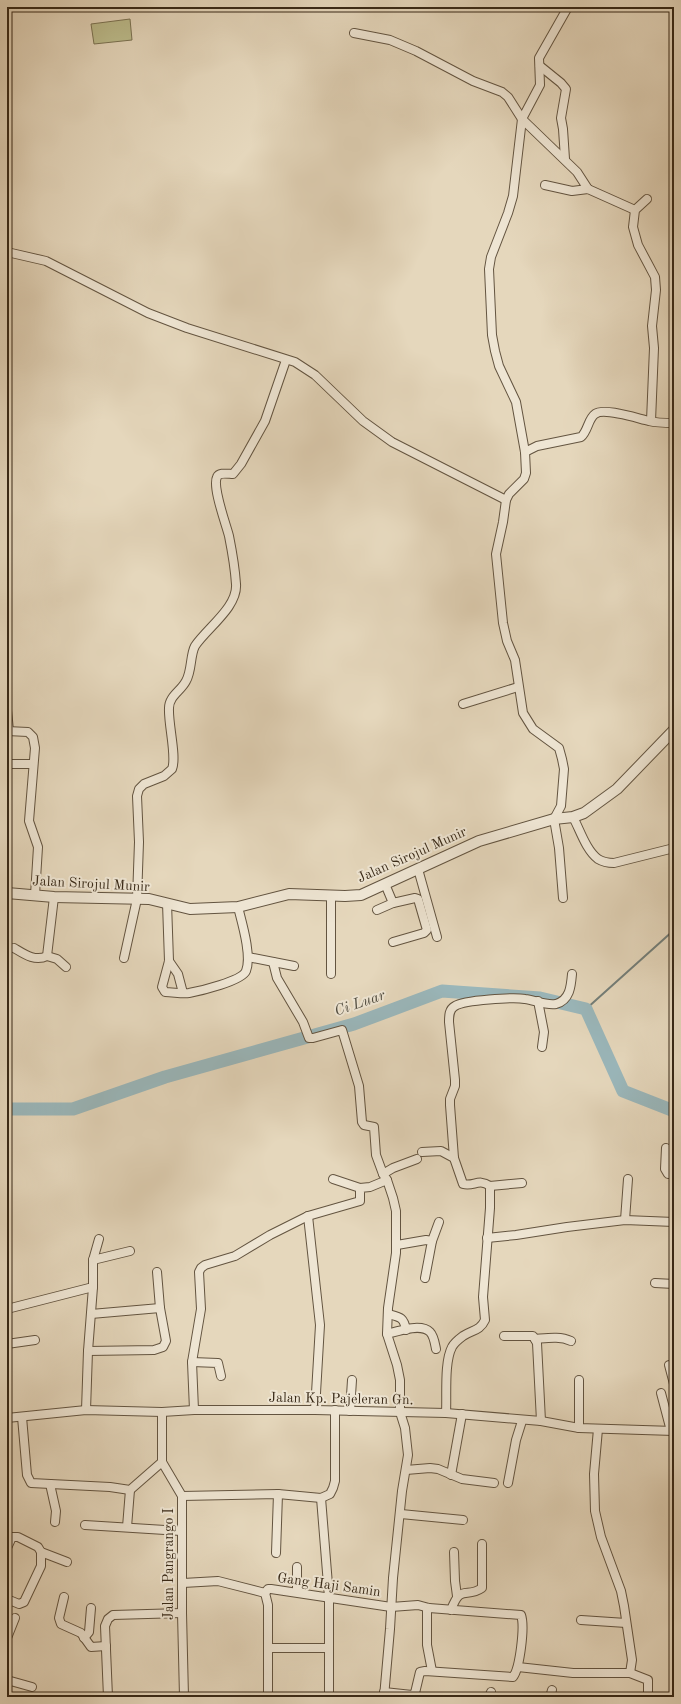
<svg xmlns="http://www.w3.org/2000/svg" width="681" height="1704" font-family="'Old Standard TT',serif">
<style>
.green{fill:#bcbc8c;stroke:#7a7252}
.lines{fill:none;stroke-linecap:round;stroke-linejoin:round}
.stream{stroke:#737e79;stroke-width:2}
.river{stroke:#9ab7bb;stroke-width:13}
.minor-casing{stroke:#635440;stroke-width:10}
.tertiary-casing{stroke:#635440;stroke-width:12}
.minor{stroke:#eee5d3;stroke-width:8}
.tertiary{stroke:#eee5d3;stroke-width:10}
.labels{text-anchor:middle;dominant-baseline:central;stroke-width:4;stroke-linejoin:round;paint-order:stroke}
.street-label{font-size:14px;fill:#382917;stroke:#eee5d3}
.water-label{font-size:15px;font-style:italic;fill:#504c40;stroke:#eee5d3}
</style>
<rect width="100%" height="100%" fill="#e5d7bc"/>
<filter id="stains"><feTurbulence type="fractalNoise" baseFrequency=".005" numOctaves="4"/><feColorMatrix values="0 0 0 0 .2 0 0 0 0 .09 0 0 0 0 .02 0 0 0 .5 -.17"/></filter>
<radialGradient id="worn" r=".72"><stop offset=".6" stop-color="#630" stop-opacity="0"/><stop offset="1" stop-color="#630" stop-opacity=".3"/></radialGradient>
<polygon class="green" points="130,19 132,40 94,44 91,24"/>
<g class="lines">
<polyline class="stream" points="586,1009 674,930"/>
<polyline class="river" points="7,1109 73,1109 165,1077 354,1024 442,991 540,998 586,1009 623,1091 674,1111"/>
<defs>
<g id="minor">
<polyline points="354,33 390,40 416,51 473,81 502,92 508,97 522,119 577,172 588,189"/>
<polyline points="540,66 561,83 566,89 561,118 563,129 565,159"/>
<polyline points="545,185 572,191 588,189 635,210"/>
<polyline points="647,199 635,210 633,227 638,245 655,277 656,290 652,326 654,348 651,421"/>
<polyline points="7,252 46,261 148,313 187,328 295,362 315,375 363,421 392,442 506,500"/>
<path d="M525 452 537 446 581 437C588 431 588 419 595 414 604 407 639 419 649 421 657 423 666 423 674 423"/>
<polyline points="463,704 518,687"/>
<polyline points="7,710 9,731"/>
<polyline points="7,731 28,732 33,737 35,748 29,821 38,847 35,895"/>
<polyline points="7,764 33,764"/>
<path d="M573 817C580 830 586 850 598 859 603 862 609 863 614 863L674 848"/>
<polyline points="418,869 437,937"/>
<polyline points="385,884 393,903 415,898 418,899 427,930 424,933 393,942"/>
<polyline points="331,896 331,974"/>
<polyline points="563,898 559,848 554,819 561,806 564,769 562,759 559,748 533,729 523,713 515,660 507,641 503,623 496,554 503,522 506,500 509,494 524,479 526,473 525,452 516,402 499,366 495,351 492,335 489,269 491,257 508,213 513,196 522,119 540,85 539,58 568,7"/>
<path d="M167 903 169 961 162 987 165 992C173 992 182 994 189 993 200 991 242 981 246 971 252 956 242 923 238 907"/>
<polyline points="377,910 393,903"/>
<path d="M14 948C24 954 35 962 47 956L54 897"/>
<polyline points="47,956 57,959 66,967"/>
<polyline points="248,957 294,966"/>
<path d="M124 958 137 899 139 842 137 796 139 789 144 784 164 776 172 769C177 757 168 724 169 708 169 696 181 691 186 681 192 671 190 655 195 646 207 628 238 607 236 584 235 569 232 551 229 536 226 524 212 487 217 477 219 472 228 474 233 474L241 464 265 421 286 360"/>
<polyline points="169,961 178,974 183,993"/>
<polyline points="273,962 277,978 303,1022 309,1038 313,1038 342,1030 359,1086 362,1122 364,1125 374,1127 376,1155 383,1174 387,1180 393,1198 396,1211 396,1253 388,1308 387,1334 397,1365 400,1380 400,1412 405,1428 408,1455 402,1491 393,1578 390,1629 384,1697"/>
<polyline points="538,1001 544,1032 542,1047"/>
<polyline points="666,1148 665,1169 668,1174 674,1174"/>
<path d="M422 1152 441 1151 454 1158 463 1184C474 1187 478 1178 490 1186V1208L483 1297 485 1320C480 1331 472 1330 463 1336 459 1339 454 1343 452 1347 444 1362 447 1395 446 1413"/>
<path d="M454 1158 450 1105V1099L455 1086V1080L449 1022C449 1016 449 1009 455 1006 464 1000 514 997 525 999 534 1000 547 1006 556 1004 570 1000 571 986 572 974"/>
<polyline points="383,1174 393,1168 417,1159"/>
<polyline points="333,1179 360,1188"/>
<polyline points="490,1186 522,1183"/>
<polyline points="308,1216 320,1325 315,1410"/>
<polyline points="625,1220 628,1179"/>
<polyline points="487,1238 516,1235 567,1227 625,1220 674,1222"/>
<polyline points="432,1241 439,1222"/>
<polyline points="397,1245 426,1240 432,1241 425,1278"/>
<polyline points="93,1260 130,1251"/>
<polyline points="655,1283 674,1284"/>
<polyline points="7,1309 93,1287 93,1260 99,1239"/>
<polyline points="91,1314 160,1308"/>
<path d="M388 1314C400 1317 404 1317 406 1330"/>
<path d="M387 1334C398 1331 421 1323 430 1332 434 1336 435 1344 436 1349"/>
<polyline points="504,1336 533,1336 537,1343 541,1421"/>
<path d="M535 1339C548 1338 560 1336 571 1341"/>
<polyline points="7,1344 35,1340"/>
<polyline points="88,1351 154,1350 163,1347 166,1341 160,1308 157,1272"/>
<polyline points="192,1362 218,1363 221,1376"/>
<polyline points="669,1365 674,1384"/>
<polyline points="661,1393 671,1431"/>
<polyline points="86,1410 88,1351 93,1287"/>
<polyline points="194,1410 192,1362 201,1309 199,1272 201,1268 205,1265 235,1256 270,1235 308,1216 360,1201 360,1188 370,1187 387,1180"/>
<polyline points="350,1411 352,1380"/>
<polyline points="162,1412 162,1462 182,1496 182,1613 184,1697"/>
<polyline points="22,1417 27,1475 31,1483 110,1487 130,1490 162,1462"/>
<polyline points="7,1418 86,1410 162,1412 194,1410 315,1410 446,1413 541,1421 579,1428 674,1431"/>
<polyline points="579,1428 579,1380"/>
<polyline points="598,1429 594,1474 595,1511 601,1537 621,1591 624,1606 632,1660 630,1673"/>
<polyline points="406,1470 430,1468 438,1469 462,1479 494,1483"/>
<polyline points="451,1475 462,1414"/>
<polyline points="508,1483 516,1440 522,1421"/>
<polyline points="50,1484 56,1511 55,1522"/>
<polyline points="182,1496 278,1494 321,1498 330,1494 333,1488 335,1481 335,1410"/>
<polyline points="321,1498 329,1597 329,1697"/>
<polyline points="401,1514 463,1520"/>
<polyline points="85,1525 181,1531"/>
<polyline points="127,1527 130,1490"/>
<polyline points="7,1548 12,1537 18,1537 38,1547 41,1552 67,1562"/>
<polyline points="454,1552 455,1581 457,1596"/>
<polyline points="276,1553 278,1494"/>
<polyline points="183,1583 218,1581 265,1593"/>
<polyline points="297,1592 297,1567"/>
<path d="M265 1593 268 1589H271L391 1607 418 1605 429 1608 521 1615C525 1626 520 1668 513 1677L425 1671 420 1672 415 1693 412 1695 384 1692"/>
<polyline points="265,1593 268,1605 268,1697"/>
<polyline points="64,1597 59,1618 61,1624 81,1633 91,1647 106,1646"/>
<polyline points="7,1599 19,1604 24,1602 41,1566 41,1552"/>
<polyline points="429,1608 427,1611 427,1645 432,1671"/>
<path d="M451 1610C461 1583 466 1599 482 1588V1544"/>
<polyline points="581,1620 626,1623"/>
<polyline points="7,1638 15,1618"/>
<polyline points="84,1638 89,1632 91,1608"/>
<polyline points="269,1648 329,1648"/>
<polyline points="518,1667 573,1673 630,1673 648,1680 648,1697"/>
<polyline points="7,1680 32,1687"/>
<polyline points="108,1697 105,1626 108,1619 113,1615 182,1613"/>
<polyline points="489,1697 491,1692"/>
<polyline points="550,1697 552,1690"/>
</g>
<polyline id="tertiary" points="7,893 54,897 149,899 190,909 238,907 289,894 345,896 361,895 479,841 554,819 573,817 584,813 617,789 674,730"/>
</defs>
<use href="#minor" class="minor-casing"/>
<use href="#tertiary" class="tertiary-casing"/>
<use href="#minor" class="minor"/>
<use href="#tertiary" class="tertiary"/>
</g>
<g class="labels">
<g class="street-label">
<text transform="translate(412 855) rotate(-24)">Jalan Sirojul Munir</text>
<text transform="translate(91 884) rotate(3)">Jalan Sirojul Munir</text>
<text transform="translate(341 1399) rotate(1)">Jalan Kp. Pajeleran Gn.</text>
<text transform="translate(169 1564) rotate(-90)">Jalan Pangrango I</text>
<text transform="translate(329 1585) rotate(8)">Gang Haji Samin</text>
</g>
<g class="water-label">
<text transform="translate(360 1004) rotate(-19)">Ci Luar</text>
</g>
</g>
<rect width="681" height="1704" fill="none" stroke="#e5d7bc" stroke-width="24"/>
<rect x="8" y="8" width="665" height="1688" fill="none" stroke="#382917" stroke-width="2"/>
<rect x="12" y="12" width="657" height="1680" fill="none" stroke="#382917"/>
<rect width="100%" height="100%" filter="url(#stains)"/>
<rect width="100%" height="100%" fill="url(#worn)"/>
</svg>
